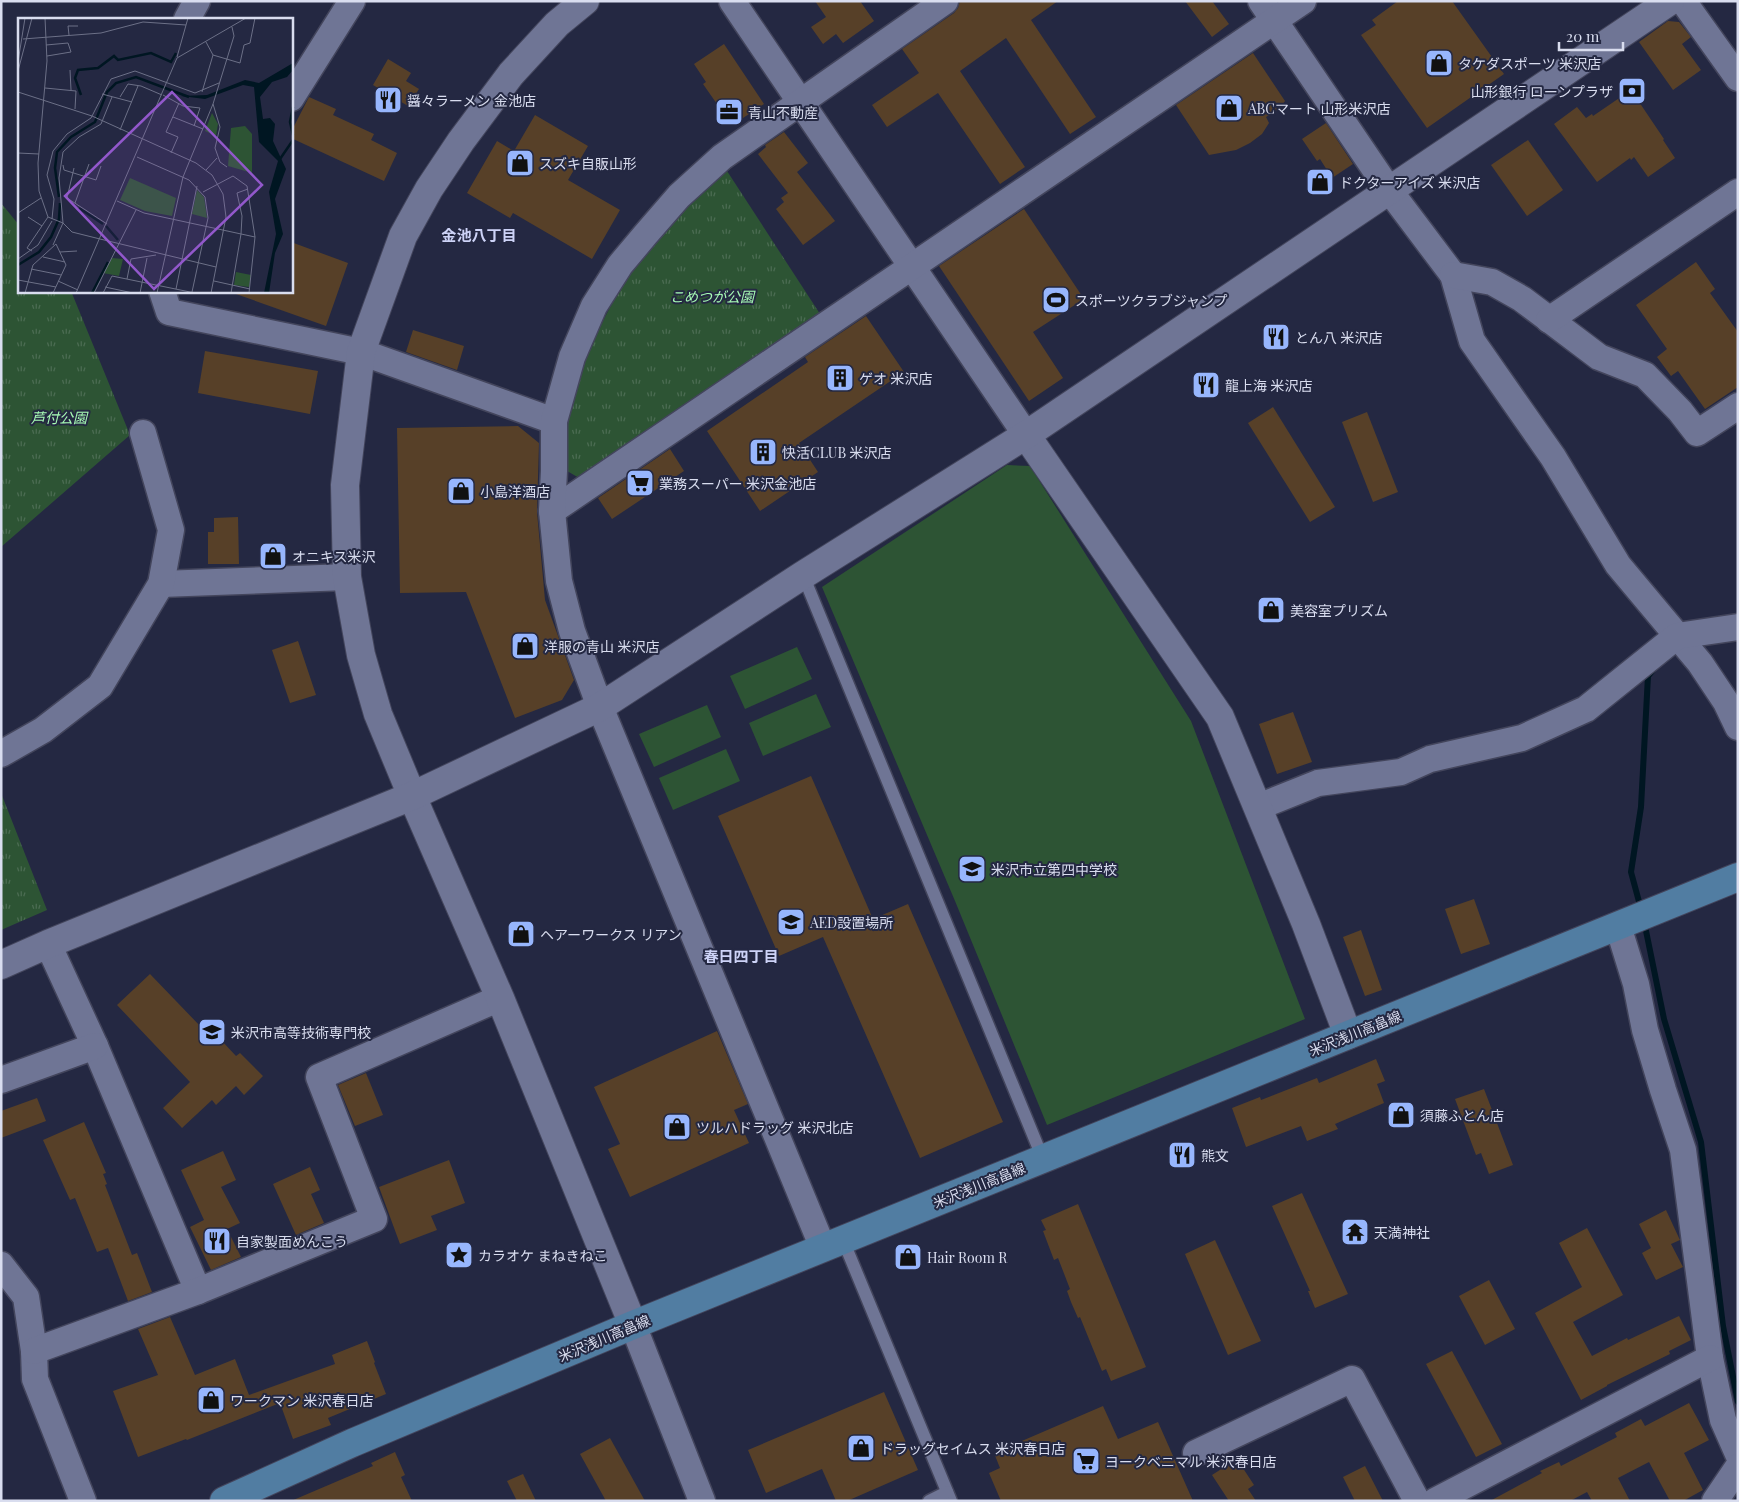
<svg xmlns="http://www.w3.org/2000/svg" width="1739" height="1502" font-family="'Playfair Display','Noto Sans JP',serif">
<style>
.green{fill:#2d5434}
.park{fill:url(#park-tufts)}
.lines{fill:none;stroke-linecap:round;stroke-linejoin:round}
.stream{stroke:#001622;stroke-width:6}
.building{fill:#574028}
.service-casing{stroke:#43455c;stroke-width:15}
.minor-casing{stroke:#43455c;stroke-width:29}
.tertiary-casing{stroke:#43455c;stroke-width:30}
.secondary-casing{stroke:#43455c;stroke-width:30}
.service{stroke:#6f7595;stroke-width:12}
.minor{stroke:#6f7595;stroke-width:26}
.tertiary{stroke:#6f7595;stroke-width:28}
.secondary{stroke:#517da2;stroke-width:28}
.labels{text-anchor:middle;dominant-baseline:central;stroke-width:4;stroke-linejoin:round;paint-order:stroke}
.poi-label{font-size:14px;fill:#d9ddef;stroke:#242842;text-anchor:start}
.park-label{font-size:14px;font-style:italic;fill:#a7fbb4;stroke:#242842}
.street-label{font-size:14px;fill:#d9ddef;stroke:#242842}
.neighbourhood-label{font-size:15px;font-weight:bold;fill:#cdd3f7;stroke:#242842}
.inset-river{fill:none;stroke:#001622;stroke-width:2.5}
.inset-road{fill:none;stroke:#6c7087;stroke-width:1}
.view{fill:#9258cb;fill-opacity:0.15;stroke:#9258cb;stroke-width:2.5}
.inset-edge{fill:none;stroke:#d9ddef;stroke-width:2.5}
</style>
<defs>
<pattern id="park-tufts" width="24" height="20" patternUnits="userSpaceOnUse" patternTransform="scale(1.25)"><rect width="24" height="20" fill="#2d5434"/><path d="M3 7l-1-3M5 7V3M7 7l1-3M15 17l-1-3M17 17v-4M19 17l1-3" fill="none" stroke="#4b6c52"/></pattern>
</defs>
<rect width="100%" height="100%" fill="#242842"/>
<g class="green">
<polygon points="1007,465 1030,466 1191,721 1305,1019 1047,1125 955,901 822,587"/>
<polygon points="797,647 812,679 745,709 730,676"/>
<polygon points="816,694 831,727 763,756 749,723"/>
<polygon points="707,705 721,737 654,767 639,734"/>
<polygon points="726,749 740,781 673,810 659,778"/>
</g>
<g class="park">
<polygon points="727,171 822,317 586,482 562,468 565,423 582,361 627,275 690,202"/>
<polygon points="1,203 19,225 19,291 71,291 130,435 1,547"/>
<polygon points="1,793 47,910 1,930"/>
</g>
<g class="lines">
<g class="stream">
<polyline points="1641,909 1631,872 1641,807 1648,676 1653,670"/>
<polyline points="1644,921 1664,1019 1701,1142 1723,1326 1738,1402"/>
</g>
</g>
<g class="building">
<polygon points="815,1 860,1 874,21 843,43 836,34 823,44 811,27 826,17"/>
<polygon points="960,1 1058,1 1031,20 1096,117 1070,134 1006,38 960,71 1025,167 1000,184 938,93 887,127 872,105 919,73 902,49 954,13 958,8"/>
<polygon points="1185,1 1212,1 1229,24 1212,37"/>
<polygon points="1398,1 1452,1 1504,74 1427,128 1361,35 1376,25 1372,20"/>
<polygon points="1668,21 1679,22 1691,37 1682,44 1701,70 1673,90 1639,42"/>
<polygon points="724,44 764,104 734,124 720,102 717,104 703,84 706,82 694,64"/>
<polygon points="1253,53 1285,101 1280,108 1266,117 1269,123 1262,134 1250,143 1236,150 1209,155 1176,105"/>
<polygon points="388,59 411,73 406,81 419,89 408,106 373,85"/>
<polygon points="1631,90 1664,139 1663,140 1675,158 1648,177 1634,157 1631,160 1630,158 1597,182 1554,124 1577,107 1586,118 1592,114 1593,116"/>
<polygon points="309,97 336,109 333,115 374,134 371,140 397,153 384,181 291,138 291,132"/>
<polygon points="535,115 588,146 568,180 620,210 592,259 513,213 510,218 467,193 497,141 514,151"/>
<polygon points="1326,123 1353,164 1332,178 1320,159 1317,161 1302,139"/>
<polygon points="784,132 808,163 797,172 835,221 803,245 776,209 784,202 781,198 788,193 758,154 766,147 765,145"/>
<polygon points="1528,140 1563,190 1527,216 1491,165"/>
<polygon points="1024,209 1084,299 1033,332 1063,378 1029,401 939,266"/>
<polygon points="291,242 348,263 326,326 236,294 236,291 291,291"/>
<polygon points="1696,262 1715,289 1710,293 1738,332 1738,387 1705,409 1678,371 1671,376 1657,357 1667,349 1636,305"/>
<polygon points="866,316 904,372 799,443 818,472 760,511 707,431 808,362 805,357"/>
<polygon points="413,330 464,346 457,370 406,352"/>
<polygon points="205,351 318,371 310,414 198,393"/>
<polygon points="1273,407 1335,507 1310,522 1248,423"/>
<polygon points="1367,412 1398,492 1373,502 1342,422"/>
<polygon points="518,426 539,443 537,512 545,600 574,680 562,700 515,718 466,592 400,593 397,428"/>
<polygon points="670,449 684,471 612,519 598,498"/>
<polygon points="238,517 239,564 208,564 208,532 214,532 214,518"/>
<polygon points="298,641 316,695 290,703 272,650"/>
<polygon points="1293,712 1312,762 1277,774 1259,724"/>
<polygon points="811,776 873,919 908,904 1003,1122 920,1158 823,937 779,956 718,816"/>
<polygon points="1474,899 1490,944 1461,954 1445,909"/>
<polygon points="1361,930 1382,990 1365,996 1343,937"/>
<polygon points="150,974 202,1028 206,1024 236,1056 240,1053 263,1076 244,1095 236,1086 216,1105 212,1100 182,1128 163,1108 190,1082 117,1005"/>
<polygon points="717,1031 748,1104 734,1110 749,1143 630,1197 608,1149 620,1144 594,1087"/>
<polygon points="1376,1059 1385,1081 1377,1084 1384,1103 1335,1124 1338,1129 1307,1141 1301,1126 1246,1147 1232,1108 1260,1097 1261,1100 1317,1078 1319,1083"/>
<polygon points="366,1073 383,1115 355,1126 338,1085"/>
<polygon points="1484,1089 1513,1165 1489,1174 1481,1153 1476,1155 1455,1099"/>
<polygon points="37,1098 46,1121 1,1138 1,1111"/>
<polygon points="84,1122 106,1173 103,1174 107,1184 105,1185 132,1255 137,1253 152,1292 128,1301 108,1248 97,1252 75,1198 70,1200 43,1140"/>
<polygon points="223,1151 236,1180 221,1187 240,1223 227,1229 241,1257 211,1270 190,1227 204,1220 181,1170"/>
<polygon points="449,1160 465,1203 431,1216 437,1230 400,1244 379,1187"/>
<polygon points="310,1167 320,1190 311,1194 324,1223 296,1235 273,1184"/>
<polygon points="1302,1193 1348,1294 1315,1308 1308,1291 1310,1291 1272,1206"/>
<polygon points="1078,1204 1146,1367 1111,1381 1106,1369 1102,1371 1080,1317 1078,1318 1071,1302 1067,1291 1070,1289 1058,1258 1054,1260 1043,1231 1046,1230 1041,1220"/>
<polygon points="1666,1210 1679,1238 1680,1240 1671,1244 1683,1267 1656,1280 1642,1253 1651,1248 1639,1224"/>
<polygon points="1587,1228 1623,1295 1573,1322 1592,1356 1627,1338 1628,1340 1679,1316 1691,1340 1669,1351 1670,1354 1607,1385 1607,1386 1581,1400 1535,1313 1582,1287 1559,1243"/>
<polygon points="1215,1240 1261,1341 1228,1355 1185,1254"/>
<polygon points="1489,1280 1515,1329 1485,1345 1459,1296"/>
<polygon points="170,1317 195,1375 235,1359 249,1395 335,1364 332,1355 367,1341 375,1362 374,1363 386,1394 328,1418 331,1425 293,1439 280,1403 187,1440 186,1439 138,1457 113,1391 158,1375 138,1329"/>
<polygon points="1452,1351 1502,1444 1476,1457 1426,1364"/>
<polygon points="884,1392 918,1470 847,1501 836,1501 822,1469 766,1493 748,1450"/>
<polygon points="1689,1403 1709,1440 1684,1453 1703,1490 1683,1501 1670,1501 1649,1462 1618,1478 1630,1501 1592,1501 1587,1492 1570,1501 1490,1501 1542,1473 1540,1471 1559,1462 1561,1466 1617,1437 1615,1433 1641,1419 1645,1426"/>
<polygon points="1103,1406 1118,1439 1158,1422 1193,1501 1001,1501 989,1473 1000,1468 994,1453"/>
<polygon points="610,1438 645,1501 606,1501 580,1454"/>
<polygon points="395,1452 405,1475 401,1477 412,1501 291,1501 373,1466 371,1463"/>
<polygon points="1237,1459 1254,1485 1248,1489 1256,1501 1229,1501 1212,1475"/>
<polygon points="1365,1466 1383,1501 1355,1501 1343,1477"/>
<polygon points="523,1474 536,1501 517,1501 507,1481"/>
</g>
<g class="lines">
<defs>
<g id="service">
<polyline points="803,575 1043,1159"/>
<polyline points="843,1240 951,1501"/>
<polyline points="929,1501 947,1492"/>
</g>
<g id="minor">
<polyline points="732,1 1026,435"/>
<polyline points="1261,1 1389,190 1453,275 1472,341 1553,457 1618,565 1700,663 1726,702 1738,727"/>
<polyline points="1683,1 1738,78"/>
<polyline points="187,19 197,1"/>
<polyline points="291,98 352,1"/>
<polyline points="1453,275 1492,282 1522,299 1599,357 1645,375 1680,411 1697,433 1738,406"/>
<polyline points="162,291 169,312 361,352 554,421"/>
<polyline points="1549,320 1738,192"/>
<polyline points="552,511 1303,1"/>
<polyline points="161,584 347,577"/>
<polyline points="1,754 43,730 100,686 161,584 171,530 143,433"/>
<polyline points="1258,807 1318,783 1401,772 1430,759 1522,738 1586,709 1677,636 1738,627"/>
<polyline points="1618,926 1636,984 1645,1030 1663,1090 1683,1150 1710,1358 1723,1420 1738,1454"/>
<polyline points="48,944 95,1046 198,1291"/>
<polyline points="1,1080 95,1046"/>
<polyline points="823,1248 600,707 572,631 559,581 552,511 554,471 554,421 572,357 594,306 620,265 646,234 679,196 722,157 945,1"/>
<polyline points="1,1265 26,1297 34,1351 35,1379 83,1501"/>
<polyline points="633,1325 702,1501"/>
<polyline points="34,1351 198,1291 374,1219 319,1077 500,998"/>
<polyline points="1196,1453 1352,1379 1417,1501"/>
<polyline points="1435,1501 1710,1358"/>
<polyline points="1715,1501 1738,1467"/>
</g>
<g id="tertiary">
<polyline points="585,1 557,24 511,74 461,141 429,189 403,236 361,352 345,485 347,577 361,655 378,714 412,796 500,998 633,1325"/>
<polyline points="1026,435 1220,717 1306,924 1348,1035"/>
<polyline points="1,965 48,944 412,796 600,707 803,575 1026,435 1670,1"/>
</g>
<polyline id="secondary" points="224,1501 352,1443 633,1325 1738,877"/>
</defs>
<use href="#service" class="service-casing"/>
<use href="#minor" class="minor-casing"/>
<use href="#tertiary" class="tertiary-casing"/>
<use href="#secondary" class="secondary-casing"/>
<use href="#service" class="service"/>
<use href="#minor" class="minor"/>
<use href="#tertiary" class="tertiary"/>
<use href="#secondary" class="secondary"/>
</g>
<defs>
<symbol id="shop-square" viewBox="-11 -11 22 22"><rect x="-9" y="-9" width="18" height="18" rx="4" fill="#97b6fd" stroke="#242842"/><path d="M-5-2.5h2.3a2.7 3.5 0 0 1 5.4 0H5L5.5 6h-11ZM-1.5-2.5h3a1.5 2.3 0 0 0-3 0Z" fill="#111"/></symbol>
<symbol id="bank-square" viewBox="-11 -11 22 22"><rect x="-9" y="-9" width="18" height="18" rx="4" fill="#97b6fd" stroke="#242842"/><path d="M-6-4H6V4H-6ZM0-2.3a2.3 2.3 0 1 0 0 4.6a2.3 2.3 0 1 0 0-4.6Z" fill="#111"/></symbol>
<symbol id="restaurant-square" viewBox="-11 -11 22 22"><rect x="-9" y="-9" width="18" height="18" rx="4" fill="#97b6fd" stroke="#242842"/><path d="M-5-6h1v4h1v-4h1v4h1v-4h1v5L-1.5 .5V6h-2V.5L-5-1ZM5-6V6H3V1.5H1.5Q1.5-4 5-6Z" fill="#111"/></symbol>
<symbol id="office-square" viewBox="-11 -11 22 22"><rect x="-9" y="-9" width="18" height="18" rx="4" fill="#97b6fd" stroke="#242842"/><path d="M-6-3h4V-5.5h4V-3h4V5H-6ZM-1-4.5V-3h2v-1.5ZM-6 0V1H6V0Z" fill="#111"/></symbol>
<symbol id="stadium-square" viewBox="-11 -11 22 22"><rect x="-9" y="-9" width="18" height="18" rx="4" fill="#97b6fd" stroke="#242842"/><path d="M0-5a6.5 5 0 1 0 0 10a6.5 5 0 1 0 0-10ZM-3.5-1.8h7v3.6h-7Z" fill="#111"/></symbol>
<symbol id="building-square" viewBox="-11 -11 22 22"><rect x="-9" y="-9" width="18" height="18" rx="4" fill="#97b6fd" stroke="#242842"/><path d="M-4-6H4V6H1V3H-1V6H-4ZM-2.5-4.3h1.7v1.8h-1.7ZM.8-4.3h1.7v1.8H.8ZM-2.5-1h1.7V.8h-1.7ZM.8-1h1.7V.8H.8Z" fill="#111"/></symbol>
<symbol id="supermarket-square" viewBox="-11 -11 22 22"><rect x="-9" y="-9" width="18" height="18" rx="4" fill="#97b6fd" stroke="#242842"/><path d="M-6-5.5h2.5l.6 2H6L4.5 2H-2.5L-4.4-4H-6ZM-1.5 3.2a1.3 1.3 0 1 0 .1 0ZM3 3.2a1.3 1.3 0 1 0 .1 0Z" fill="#111"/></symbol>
<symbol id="school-square" viewBox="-11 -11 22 22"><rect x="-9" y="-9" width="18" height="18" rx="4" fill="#97b6fd" stroke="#242842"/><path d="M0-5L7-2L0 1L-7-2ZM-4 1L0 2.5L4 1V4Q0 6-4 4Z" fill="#111"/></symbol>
<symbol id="temple-square" viewBox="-11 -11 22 22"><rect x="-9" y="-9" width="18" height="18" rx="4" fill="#97b6fd" stroke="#242842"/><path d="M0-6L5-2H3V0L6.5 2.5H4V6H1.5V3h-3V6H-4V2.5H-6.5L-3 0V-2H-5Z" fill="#111"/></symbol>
<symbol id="sight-square" viewBox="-11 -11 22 22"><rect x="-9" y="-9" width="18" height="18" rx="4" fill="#97b6fd" stroke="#242842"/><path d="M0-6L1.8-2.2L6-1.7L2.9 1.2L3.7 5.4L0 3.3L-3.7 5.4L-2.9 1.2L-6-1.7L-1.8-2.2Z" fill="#111"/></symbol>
</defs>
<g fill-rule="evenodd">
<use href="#shop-square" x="1423" y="47" width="32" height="32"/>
<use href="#bank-square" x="1616" y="75" width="32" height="32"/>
<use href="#restaurant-square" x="372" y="84" width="32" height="32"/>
<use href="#shop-square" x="1213" y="92" width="32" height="32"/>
<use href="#office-square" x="713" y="96" width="32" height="32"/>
<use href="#shop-square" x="504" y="147" width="32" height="32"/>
<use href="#shop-square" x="1304" y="166" width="32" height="32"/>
<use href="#stadium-square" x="1040" y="284" width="32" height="32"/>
<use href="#restaurant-square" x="1260" y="321" width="32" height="32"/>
<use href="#building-square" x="824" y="362" width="32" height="32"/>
<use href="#restaurant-square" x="1190" y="369" width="32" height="32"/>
<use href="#building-square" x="747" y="436" width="32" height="32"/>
<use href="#supermarket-square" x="624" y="467" width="32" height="32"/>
<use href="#shop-square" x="445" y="475" width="32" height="32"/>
<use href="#shop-square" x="257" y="540" width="32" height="32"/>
<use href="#shop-square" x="1255" y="594" width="32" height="32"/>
<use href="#shop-square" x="509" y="630" width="32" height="32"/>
<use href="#school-square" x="956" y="853" width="32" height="32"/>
<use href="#school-square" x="775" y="906" width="32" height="32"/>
<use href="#shop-square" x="505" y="918" width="32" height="32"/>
<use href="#school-square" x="196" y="1016" width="32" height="32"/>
<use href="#shop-square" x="1385" y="1099" width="32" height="32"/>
<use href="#shop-square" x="661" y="1111" width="32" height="32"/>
<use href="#restaurant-square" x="1166" y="1139" width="32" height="32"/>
<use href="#temple-square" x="1339" y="1216" width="32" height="32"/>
<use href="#restaurant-square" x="201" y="1225" width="32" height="32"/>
<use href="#sight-square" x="443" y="1239" width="32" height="32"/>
<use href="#shop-square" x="892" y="1241" width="32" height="32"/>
<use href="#shop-square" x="195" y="1384" width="32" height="32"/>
<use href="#shop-square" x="845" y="1432" width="32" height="32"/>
<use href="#supermarket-square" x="1070" y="1445" width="32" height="32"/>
</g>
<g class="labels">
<g class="poi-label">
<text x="1458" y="63">タケダスポーツ 米沢店</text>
<text x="1613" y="91" text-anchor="end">山形銀行 ローンプラザ</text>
<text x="407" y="100">醤々ラーメン 金池店</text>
<text x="1248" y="108">ABCマート 山形米沢店</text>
<text x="748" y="112">青山不動産</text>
<text x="539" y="163">スズキ自販山形</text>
<text x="1339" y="182">ドクターアイズ 米沢店</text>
<text x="1075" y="300">スポーツクラブジャンプ</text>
<text x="1295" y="337">とん八 米沢店</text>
<text x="859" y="378">ゲオ 米沢店</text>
<text x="1225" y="385">龍上海 米沢店</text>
<text x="782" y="452">快活CLUB 米沢店</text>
<text x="659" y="483">業務スーパー 米沢金池店</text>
<text x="480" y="491">小島洋酒店</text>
<text x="292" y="556">オニキス米沢</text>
<text x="1290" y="610">美容室プリズム</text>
<text x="544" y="646">洋服の青山 米沢店</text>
<text x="991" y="869">米沢市立第四中学校</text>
<text x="810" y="922">AED設置場所</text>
<text x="540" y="934">ヘアーワークス リアン</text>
<text x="231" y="1032">米沢市高等技術専門校</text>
<text x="1420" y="1115">須藤ふとん店</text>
<text x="696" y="1127">ツルハドラッグ 米沢北店</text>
<text x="1201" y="1155">熊文</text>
<text x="1374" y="1232">天満神社</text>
<text x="236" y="1241">自家製面めんこう</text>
<text x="478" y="1255">カラオケ まねきねこ</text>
<text x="927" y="1257">Hair Room R</text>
<text x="230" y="1400">ワークマン 米沢春日店</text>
<text x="880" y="1448">ドラッグセイムス 米沢春日店</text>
<text x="1105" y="1461">ヨークベニマル 米沢春日店</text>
</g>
<g class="park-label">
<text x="712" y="296">こめつが公園</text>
<text x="59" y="417">芦付公園</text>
</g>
<g class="street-label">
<text transform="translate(1355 1033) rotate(-22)">米沢浅川高畠線</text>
<text transform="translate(979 1185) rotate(-22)">米沢浅川高畠線</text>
<text transform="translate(604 1338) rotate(-23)">米沢浅川高畠線</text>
</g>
<g class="neighbourhood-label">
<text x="479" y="235">金池八丁目</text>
<text x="741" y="956">春日四丁目</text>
</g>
</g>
<g transform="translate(18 18)">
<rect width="275" height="275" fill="#242842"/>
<path d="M112 160 158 180 154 198 127 193 102 182Z" fill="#2d5434"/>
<path d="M194 95 200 106 198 118 187 113ZM227 108 234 116V155L210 148 213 110ZM179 172 186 179 189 200 174 196ZM94 240 105 241 101 258 85 255ZM218 254 233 257 231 269 216 267Z" fill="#2d5434"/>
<path d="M275 45V52L269 59 254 64 242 79 245 101 252 100 257 106 255 123 268 151 257 181 265 216 257 235 251 275H246L258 216 251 174 260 143 241 124 236 69 225 67 187 81 163 78 189 77 227 62 241 65Z" fill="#001622"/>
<path class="inset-river" d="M63 77 57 60 60 52 80 50 96 38 100 42 133 35 153 44 158 35M275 89 272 104 275 117M262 141 275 122M41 179 37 150 39 134 53 119 77 104 89 74 98 65 118 59 171 79M61 190 85 206M88 208 100 222M0 247 21 234 33 219 41 201 42 185M74 275 90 244"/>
<path class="inset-road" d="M27 0 29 43 20 145 21 173 30 199 45 205 54 214 82 221M51 17 50 8H60M5 21 83 15 125 4 168 7M188 24 195 37 222 45 226 27 232 25 237 0M28 27 50 25 53 34 29 38M159 39 170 0M0 44 7 0M52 52 53 72M0 53 14 0M27 70 58 73 57 91M0 74 74 98 178 145 194 157 205 176 208 199 193 275M184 74 195 37M84 76 114 84M145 77 165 88 182 90 176 108M102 79 110 66 123 68 144 77M195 86 202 109 197 130 202 144 209 149M155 99 185 111M102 112 120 68M0 135 21 136M153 135 160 119 148 114 161 85M119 139 171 162 187 179 190 200 174 274M45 147 46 152 78 162 83 148M56 150 49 180 89 206M188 152 199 140M185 174 215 158 229 168 237 219 231 275M99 183 126 195 237 219M57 185 71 146M0 195 23 180M10 199 24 208M34 201 36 181 29 157 35 133 49 116 73 100 93 61 117 53 177 75 201 65M82 221 198 249M35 227 45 205 41 160 45 134 61 119 83 106 94 79M14 233 9 230 30 199M42 234 59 233M25 239 47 244M0 241 20 227 34 203M13 251 43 257M109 261 113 241 138 237M0 262 38 269M40 263 60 272M196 263 232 271M87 269 115 275M158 271 179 168M7 275 15 247 38 226 48 247 35 275M58 275 159 40 228 0M76 275 118 192M85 275 94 258 177 275M122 275 129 240M139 275 165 159 195 86 216 18 214 9M213 275 223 216 224 198 219 175 230 171"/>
<path class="view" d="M154 74 244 167 136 271 47 178Z"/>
<rect width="275" height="275" class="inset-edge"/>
</g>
<rect width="1739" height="1502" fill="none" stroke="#d9ddef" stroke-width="5"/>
<path d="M1559 42v8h64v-8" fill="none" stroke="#d9ddef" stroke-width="2.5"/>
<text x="1566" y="42" font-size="15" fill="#d9ddef" stroke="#242842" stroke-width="4" paint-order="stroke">20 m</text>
</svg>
